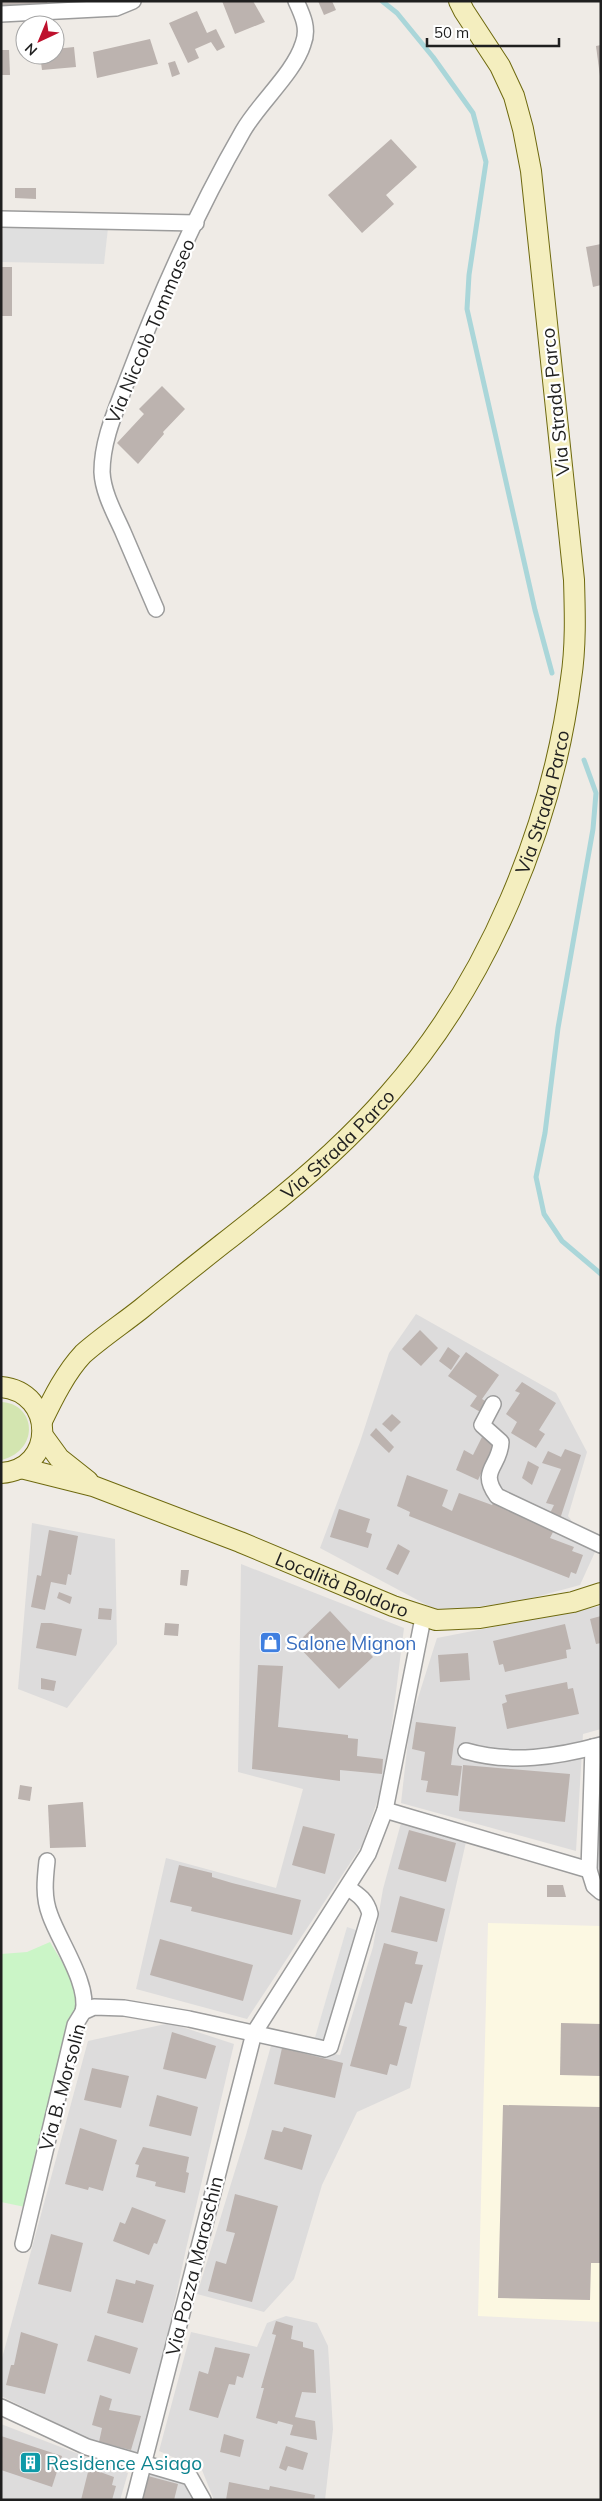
<svg xmlns="http://www.w3.org/2000/svg" width="602" height="2501" font-family="Mulish,sans-serif">
<style>
.residential{fill:#dddcdc}
.education{fill:#fcf8e2}
.grass{fill:#d3e5b0}
.park{fill:#cbf5c7}
.parking{fill:#dfdfdf}
.lines{fill:none;stroke-linecap:round;stroke-linejoin:round}
.stream{stroke:#aad6d9;stroke-width:5}
.building{fill:#bcb3af}
.street-casing{stroke:#9c9c9c;stroke-width:18}
.secondary-casing{stroke:#6e690e;stroke-width:22}
.street{stroke:#fff;stroke-width:15}
.secondary{stroke:#f4eebf;stroke-width:20}
.labels{text-anchor:middle;dominant-baseline:central;stroke-width:4.5;stroke-linejoin:round;paint-order:stroke}
.street-label{font-size:19px;fill:#1f1f1f;stroke:#fff}
.shop-label{font-size:19px;fill:#366cbe;stroke:#fff;text-anchor:start}
.culture-label{font-size:19px;fill:#0d838f;stroke:#fff;text-anchor:start}
</style>
<rect width="100%" height="100%" fill="#efebe6"/>
<g class="residential">
<polygon points="416,1314 556,1393 587,1452 568,1516 595,1552 580,1585 521,1601 440,1612 320,1548 360,1442 389,1353"/>
<polygon points="32,1523 115,1539 117,1644 67,1708 18,1689"/>
<polygon points="241,1564 404,1628 385,1779 362,1845 247,2019 136,1989 166,1858 276,1888 303,1789 238,1772"/>
<polygon points="601,1606 601,1729 583,1734 576,1851 401,1803 410,1723 437,1638"/>
<polygon points="601,1760 601,1873 598,1870 598,1761"/>
<polygon points="401,1823 466,1842 410,2088 357,2112 322,2185 294,2279 264,2312 197,2294 246,2135 272,2042 340,2055 373,1947 383,1889"/>
<polygon points="170,2023 234,2044 186,2249 142,2455 97,2443 1,2396 1,2362 88,2041"/>
<polygon points="286,2316 317,2323 328,2346 333,2429 325,2500 214,2500 202,2470 159,2451 191,2332 257,2347 267,2323"/>
<polygon points="1,2424 128,2473 120,2500 1,2500"/>
<polygon points="147,2469 176,2477 188,2487 194,2500 140,2500"/>
</g>
<polygon class="education" points="488,1923 601,1926 601,2322 478,2316"/>
<path class="grass" d="M1 1402C35 1403 41 1449 2 1460Z"/>
<path class="park" d="M50 1942C63 1965 85 1990 72 2017L25 2207 1 2202V1954L27 1952Z"/>
<g class="parking">
<polygon points="3,226 108,228 104,264 1,262"/>
<polygon points="347,1927 362,1932 329,2045 314,2041"/>
</g>
<g class="lines">
<g class="stream">
<polyline points="382,1 397,13 433,57 473,113 486,162 469,275 467,309 535,610 552,673"/>
<polyline points="584,760 596,793 593,829 558,1028 545,1133 536,1177 544,1214 562,1241 601,1274"/>
</g>
</g>
<g class="building">
<polygon points="1,1 47,1 48,6 1,8"/>
<polygon points="222,1 253,1 265,22 235,34"/>
<polygon points="318,1 332,1 336,10 324,15"/>
<polygon points="197,11 207,33 216,29 225,47 217,51 211,42 195,49 199,58 188,63 169,23"/>
<polygon points="150,39 158,64 97,78 93,52"/>
<polygon points="601,45 601,76 600,76 596,46"/>
<polygon points="74,47 76,67 42,70 40,55 55,55 55,49"/>
<polygon points="1,50 9,50 10,75 1,75"/>
<polygon points="175,61 180,74 172,77 168,63"/>
<polygon points="391,139 417,167 386,195 394,204 362,233 328,195"/>
<polygon points="15,188 36,188 36,199 15,198"/>
<polygon points="601,244 601,285 593,287 586,247"/>
<rect x="1" y="267" width="11" height="49"/>
<polygon points="162,386 185,409 163,432 164,434 138,464 117,443 144,414 139,409"/>
<polygon points="420,1330 438,1348 421,1366 402,1349"/>
<polygon points="448,1347 460,1356 451,1370 439,1361"/>
<polygon points="466,1352 499,1375 482,1399 488,1403 482,1413 470,1406 477,1396 448,1376"/>
<polygon points="522,1382 556,1403 539,1430 545,1434 536,1448 511,1433 517,1422 506,1414 520,1393 515,1391"/>
<polygon points="392,1414 401,1422 391,1432 382,1424"/>
<polygon points="376,1428 394,1447 389,1453 370,1435"/>
<polygon points="482,1437 495,1443 478,1480 456,1470 464,1450 473,1455"/>
<polygon points="565,1449 581,1455 560,1519 548,1517 554,1505 546,1503 561,1469 542,1463 548,1451 561,1457"/>
<polygon points="528,1461 539,1467 532,1485 522,1478"/>
<polygon points="407,1475 448,1490 442,1506 452,1511 459,1493 492,1505 494,1502 555,1528 550,1538 574,1547 572,1551 583,1555 576,1574 571,1572 569,1578 409,1516 410,1512 397,1506"/>
<polygon points="339,1509 370,1519 366,1532 372,1534 368,1548 330,1537"/>
<polygon points="49,1530 78,1536 71,1575 68,1574 66,1585 51,1582 45,1610 31,1607 37,1575 41,1576"/>
<polygon points="398,1544 410,1551 398,1575 386,1569"/>
<polygon points="181,1570 189,1570 187,1586 180,1585"/>
<polygon points="59,1592 72,1597 70,1604 57,1598"/>
<polygon points="99,1608 112,1609 111,1620 98,1619"/>
<polygon points="330,1611 373,1657 339,1689 296,1644"/>
<polygon points="601,1616 601,1643 596,1644 590,1619"/>
<polygon points="41,1623 51,1623 82,1629 76,1656 36,1648"/>
<polygon points="165,1623 179,1624 178,1636 164,1635"/>
<polygon points="565,1624 571,1649 566,1650 567,1658 505,1672 503,1664 499,1665 493,1641"/>
<polygon points="468,1653 470,1680 440,1682 438,1655"/>
<polygon points="258,1665 283,1666 278,1727 348,1735 348,1738 358,1739 357,1756 383,1759 382,1774 340,1770 340,1781 252,1769"/>
<polygon points="41,1678 56,1681 54,1691 41,1689"/>
<polygon points="567,1682 568,1689 573,1688 579,1714 507,1729 502,1704 507,1702 505,1695"/>
<polygon points="416,1722 456,1727 451,1765 462,1766 458,1796 426,1792 428,1781 421,1780 425,1752 412,1749"/>
<polygon points="463,1765 570,1774 565,1822 459,1811"/>
<polygon points="20,1785 32,1787 30,1801 18,1799"/>
<polygon points="83,1802 86,1847 50,1848 48,1805"/>
<polygon points="303,1826 335,1834 325,1874 292,1865"/>
<polygon points="409,1830 456,1843 446,1882 398,1869"/>
<polygon points="179,1865 212,1873 212,1877 232,1883 301,1900 292,1935 191,1911 192,1907 170,1902"/>
<polygon points="547,1885 563,1885 566,1897 547,1897"/>
<polygon points="400,1896 445,1909 437,1942 391,1932"/>
<polygon points="160,1939 253,1965 243,2001 150,1975"/>
<polygon points="384,1943 418,1952 415,1964 423,1965 412,2004 405,2002 399,2025 407,2027 397,2066 390,2064 387,2075 350,2066"/>
<polygon points="561,2023 601,2024 601,2076 560,2075"/>
<polygon points="172,2032 216,2046 206,2079 163,2069"/>
<polygon points="282,2048 343,2063 335,2098 274,2084"/>
<polygon points="92,2068 129,2076 121,2108 84,2100"/>
<polygon points="157,2095 198,2107 191,2136 149,2126"/>
<polygon points="503,2105 601,2107 601,2263 591,2263 590,2300 498,2298"/>
<polygon points="284,2127 312,2135 302,2170 264,2159 272,2130 282,2132"/>
<polygon points="80,2128 117,2140 103,2191 89,2187 88,2190 65,2184"/>
<polygon points="143,2147 189,2157 186,2172 189,2173 185,2193 155,2186 156,2182 136,2177 139,2165 135,2164"/>
<polygon points="235,2194 278,2206 252,2302 208,2291 216,2261 226,2264 235,2233 226,2231"/>
<polygon points="132,2207 166,2220 157,2244 154,2243 149,2255 113,2241 120,2222 125,2224"/>
<polygon points="51,2234 83,2243 71,2292 38,2284"/>
<polygon points="116,2279 135,2284 136,2280 154,2285 143,2323 107,2313"/>
<polygon points="276,2321 293,2326 291,2339 303,2342 303,2347 314,2350 316,2393 302,2392 295,2417 315,2421 317,2440 290,2435 293,2425 278,2421 277,2424 256,2418 264,2388 261,2388 276,2335 272,2334"/>
<polygon points="21,2332 58,2344 45,2394 6,2385 11,2365 14,2365"/>
<polygon points="95,2335 138,2348 130,2374 87,2361"/>
<polygon points="215,2347 250,2354 243,2378 237,2376 235,2385 229,2384 218,2418 189,2410 199,2371 208,2374"/>
<polygon points="100,2395 112,2399 109,2410 141,2416 131,2450 99,2442 102,2428 92,2425"/>
<polygon points="224,2434 244,2440 240,2457 220,2452"/>
<polygon points="1,2436 62,2456 52,2487 1,2470"/>
<polygon points="286,2446 308,2453 303,2470 288,2466 286,2471 279,2468"/>
<polygon points="89,2468 114,2477 112,2485 116,2486 112,2500 81,2500"/>
<polygon points="148,2476 178,2484 174,2500 141,2500"/>
<polygon points="229,2482 269,2490 270,2486 315,2495 314,2500 226,2500"/>
</g>
<g class="lines">
<defs>
<g id="street">
<polyline points="1,14 116,8 133,1"/>
<polyline points="1,219 196,223"/>
<path d="M156 609C145 583 134 558 123 532 115 514 103 493 102 472 102 439 117 408 128 378 160 294 198 209 243 131 259 103 294 73 303 44 309 29 303 16 296 1"/>
<path d="M493 1404 482 1425 501 1442C500 1467 478 1470 497 1496L601 1545"/>
<polyline points="593,1747 589,1870 594,1886 601,1892"/>
<path d="M466 1751C511 1764 557 1757 601 1745"/>
<polyline points="385,1810 589,1870"/>
<path d="M47 1861C45 1879 43 1897 50 1915 59 1941 90 1985 83 2012"/>
<path d="M23 2244 75 2025 83 2012 94 2007 124 2008 189 2019 325 2049 330 2047 370 1914C367 1901 359 1895 348 1888"/>
<polyline points="1,2407 87,2447 190,2477 203,2500"/>
<polyline points="134,2500 254,2033 368,1854 385,1810 423,1618"/>
</g>
<g id="secondary">
<path d="M1 1387C56 1392 56 1470 1 1473"/>
<path id="s1" d="M42 1421C53 1398 66 1372 83 1354 101 1338 122 1324 141 1309 180 1277 220 1246 259 1215 306 1178 350 1139 389 1094 488 982 552 827 571 679 576 647 575 613 574 580L531 171 523 129 514 96 500 66 464 11 459 1"/>
<polyline points="43,1436 59,1458 88,1481"/>
<path id="s2" d="M21 1468 93 1486 240 1542 393 1606 436 1620 480 1618 573 1602 601 1593"/>
</g>
</defs>
<use href="#street" class="street-casing"/>
<use href="#secondary" class="secondary-casing"/>
<use href="#street" class="street"/>
<use href="#secondary" class="secondary"/>
</g>
<defs>
<symbol id="shop-square" viewBox="-11 -11 22 22"><rect x="-9" y="-9" width="18" height="18" rx="4" fill="#3f7fe0" stroke="#fff"/><path d="M-5-2.5h2.3a2.7 3.5 0 0 1 5.4 0H5L5.5 6h-11ZM-1.5-2.5h3a1.5 2.3 0 0 0-3 0Z" fill="#fff"/></symbol>
<symbol id="building-square" viewBox="-11 -11 22 22"><rect x="-9" y="-9" width="18" height="18" rx="4" fill="#0f9aa8" stroke="#fff"/><path d="M-4-6H4V6H1V3H-1V6H-4ZM-2.5-4.3h1.7v1.8h-1.7ZM.8-4.3h1.7v1.8H.8ZM-2.5-1h1.7V.8h-1.7ZM.8-1h1.7V.8H.8Z" fill="#fff"/></symbol>
</defs>
<g fill-rule="evenodd">
<use href="#shop-square" x="258" y="1630" width="25" height="25"/>
<use href="#building-square" x="18" y="2450" width="25" height="25"/>
</g>
<g class="labels">
<g class="street-label">
<text transform="translate(150 331) rotate(-67)">Via Niccolò Tommaseo</text>
<text transform="translate(555 402) rotate(-96)">Via Strada Parco</text>
<text stroke="none"><textPath href="#s1" startOffset="814">Via Strada Parco</textPath></text>
<text stroke="none"><textPath href="#s1" startOffset="409">Via Strada Parco</textPath></text>
<text stroke="none"><textPath href="#s2" startOffset="342">Località Boldoro</textPath></text>
<text transform="translate(62 2087) rotate(-75)">Via B. Morsolin</text>
<text transform="translate(194 2266) rotate(-76)">Via Pozza Maraschin</text>
</g>
<g class="shop-label">
<text x="286" y="1643">Salone Mignon</text>
</g>
<g class="culture-label">
<text x="46" y="2463">Residence Asiago</text>
</g>
</g>
<rect width="602" height="2501" fill="none" stroke="#1f1f1f" stroke-width="5"/>
<g transform="translate(40 40) rotate(224)"><circle r="24" fill="#ffffff" stroke="#a5a5a5"/>
<path d="M0-4L9 19L0 12L-9 19Z" fill="#be112d"/>
<text y="-8" font-size="14" font-weight="bold" text-anchor="middle" fill="#1f1f1f">N</text>
</g>
<path d="M427 38v8h132v-8" fill="none" stroke="#1f1f1f" stroke-width="2.5"/>
<text x="434" y="38" font-size="15" fill="#1f1f1f" stroke="#ffffff" stroke-width="4" paint-order="stroke">50 m</text>
</svg>
